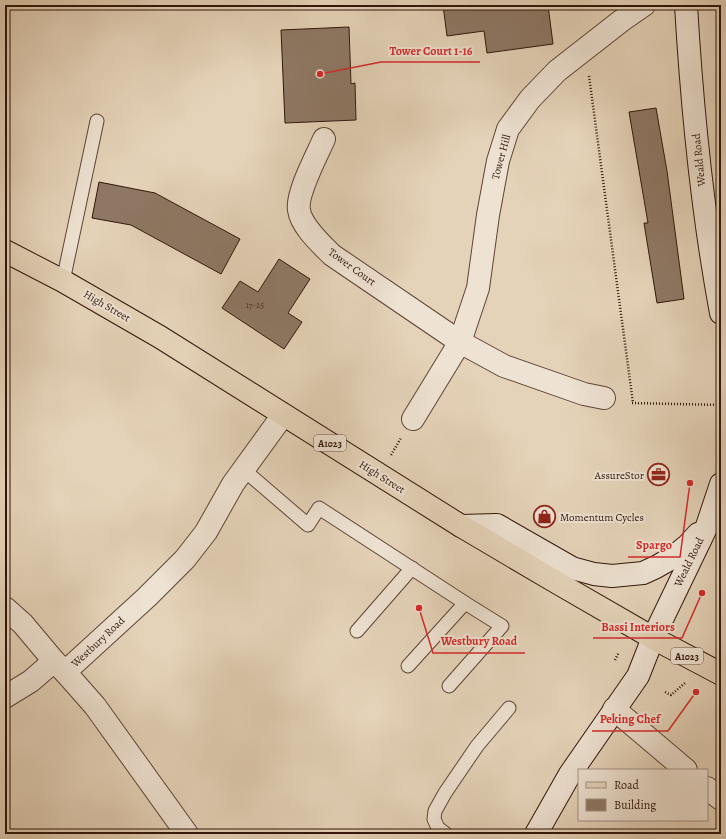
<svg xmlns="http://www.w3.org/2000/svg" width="726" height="839" font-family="Alegreya,serif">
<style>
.building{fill:#8e7865;stroke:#30150b}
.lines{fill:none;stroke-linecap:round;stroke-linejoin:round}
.lane-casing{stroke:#5d4436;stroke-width:15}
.street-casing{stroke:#5d4436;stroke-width:24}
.secondary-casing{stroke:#30150b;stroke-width:24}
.primary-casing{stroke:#30150b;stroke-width:24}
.path{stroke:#30150b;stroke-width:2.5;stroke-dasharray:1 2;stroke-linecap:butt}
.lane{stroke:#eee2d2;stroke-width:13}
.street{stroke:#eee2d2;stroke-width:22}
.secondary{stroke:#eee2d2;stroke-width:22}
.primary{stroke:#e5d3b9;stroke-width:22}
.labels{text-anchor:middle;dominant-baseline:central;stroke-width:4;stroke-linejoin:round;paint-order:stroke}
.number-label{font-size:9px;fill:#482e22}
.shield{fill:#eee2d2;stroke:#695247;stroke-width:1}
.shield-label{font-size:10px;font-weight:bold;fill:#30150b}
.street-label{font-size:11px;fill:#30150b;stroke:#eee2d2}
.poi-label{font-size:11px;fill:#30150b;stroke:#eee2d2;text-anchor:end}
.leader{fill:none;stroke:#d62828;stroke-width:1.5}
.callout-dot{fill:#d62828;stroke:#eee2d2;stroke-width:1.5}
.callout-label{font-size:12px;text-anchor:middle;font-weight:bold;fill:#d62828;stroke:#eee2d2;stroke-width:4;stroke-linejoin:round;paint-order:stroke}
</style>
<rect width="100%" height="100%" fill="#e5d3b9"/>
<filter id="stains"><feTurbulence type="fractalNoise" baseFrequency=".005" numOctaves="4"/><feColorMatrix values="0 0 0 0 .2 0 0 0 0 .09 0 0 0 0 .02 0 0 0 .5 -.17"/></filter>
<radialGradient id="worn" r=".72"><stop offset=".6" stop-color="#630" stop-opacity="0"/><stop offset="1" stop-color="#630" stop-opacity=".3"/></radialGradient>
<g class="building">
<polygon points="443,5 548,5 553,44 487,53 484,31 447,36"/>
<polygon points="349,27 351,84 355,83 356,120 285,123 281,30"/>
<polygon points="656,108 667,171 684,299 657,303 644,223 648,223 629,112"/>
<polygon points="99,182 155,193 240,239 221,274 131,225 92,218"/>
<polygon points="279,259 310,279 288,313 302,322 284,349 222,308 240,281 258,292"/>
</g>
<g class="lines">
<defs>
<g id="lane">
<polyline points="63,281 97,121"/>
<polyline points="244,470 308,525 319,508 465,603 408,666"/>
<polyline points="357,631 412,568"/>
<polyline points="449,686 502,626 465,603"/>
<polyline points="446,834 438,828 434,819 435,811 445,793 477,746 509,708"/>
</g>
<g id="street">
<path d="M324 139C317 155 296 194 299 210 301 226 321 244 332 255L460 342 504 366 584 394 604 398"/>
<polyline points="413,419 460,342 478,288 488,215 498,161 508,129 530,99 557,71 621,21 644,5"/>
<polyline points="5,608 23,624 54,661 65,672"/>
<polyline points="5,697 31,681 54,661"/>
<polyline points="614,709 686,770"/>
<polyline points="707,788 721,799"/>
<polyline points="187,834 95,706 65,672 147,597 185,559 206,532 233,484 283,415"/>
</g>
<g id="secondary">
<path d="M686 5C692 108 702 211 721 313"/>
<polyline points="461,526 497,525 572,568 594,574 612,576 643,573 656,567 672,558 688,545 698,534"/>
<polyline points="536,834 570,774 638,676 653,638 707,526 721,484"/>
</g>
<polyline id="primary" points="5,251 63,281 160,337 461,526 556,582 653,638 721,674"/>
</defs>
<use href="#lane" class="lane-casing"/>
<use href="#street" class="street-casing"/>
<use href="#secondary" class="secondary-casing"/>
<use href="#primary" class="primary-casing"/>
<g class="path">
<polyline points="589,76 633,403"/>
<polyline points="632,403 721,405"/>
<polyline points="391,455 401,438"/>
<polyline points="615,660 619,652"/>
<polyline points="665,692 671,695 685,683"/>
</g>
<use href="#lane" class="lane"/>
<use href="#street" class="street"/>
<use href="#secondary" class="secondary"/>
<use href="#primary" class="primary"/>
</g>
<defs>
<symbol id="office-ring" viewBox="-11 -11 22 22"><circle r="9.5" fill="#eee2d2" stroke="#8f2418" stroke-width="1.5"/><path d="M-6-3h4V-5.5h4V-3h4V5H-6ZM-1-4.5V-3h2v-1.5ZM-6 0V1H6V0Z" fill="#8f2418"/></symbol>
<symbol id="shop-ring" viewBox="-11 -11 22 22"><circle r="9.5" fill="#eee2d2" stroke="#8f2418" stroke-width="1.5"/><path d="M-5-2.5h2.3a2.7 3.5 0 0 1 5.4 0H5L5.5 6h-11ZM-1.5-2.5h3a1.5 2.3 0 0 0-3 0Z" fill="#8f2418"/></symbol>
</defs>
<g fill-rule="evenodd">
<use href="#office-ring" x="646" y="462" width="25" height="25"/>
<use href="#shop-ring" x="532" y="504" width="25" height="25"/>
</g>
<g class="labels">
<g class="number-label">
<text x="255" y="305">17-25</text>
</g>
<g class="shield">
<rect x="314" y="435" width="32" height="16" rx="3"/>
<rect x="671" y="648" width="32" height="16" rx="3"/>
</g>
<g class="shield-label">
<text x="330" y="443">A1023</text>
<text x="687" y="656">A1023</text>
</g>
<g class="street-label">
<text transform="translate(501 157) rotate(-75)">Tower Hill</text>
<text transform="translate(699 160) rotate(-96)">Weald Road</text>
<text transform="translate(352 267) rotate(36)">Tower Court</text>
<text transform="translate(107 306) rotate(30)">High Street</text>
<text transform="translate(382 477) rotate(32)">High Street</text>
<text transform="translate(689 562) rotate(-64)">Weald Road</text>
<text transform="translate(98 642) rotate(-43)">Westbury Road</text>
</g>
<g class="poi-label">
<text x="644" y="475">AssureStor</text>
<text x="560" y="517" text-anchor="start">Momentum Cycles</text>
</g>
</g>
<path class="leader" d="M320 74L381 62H480M690 483L680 557H628M702 593L682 638H593M419 608L433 653H525M696 692L668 731H592"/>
<g class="callout-dot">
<circle cx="320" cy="74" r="4"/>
<circle cx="690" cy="483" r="4"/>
<circle cx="702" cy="593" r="4"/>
<circle cx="419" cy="608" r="4"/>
<circle cx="696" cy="692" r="4"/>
</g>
<g class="callout-label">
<text x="431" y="55">Tower Court 1-16</text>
<text x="654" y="549">Spargo</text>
<text x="638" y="631">Bassi Interiors</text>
<text x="479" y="645">Westbury Road</text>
<text x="630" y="723">Peking Chef</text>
</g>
<rect width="726" height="839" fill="none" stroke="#e5d3b9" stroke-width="20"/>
<rect x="6" y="6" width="714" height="827" fill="none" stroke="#30150b" stroke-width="2"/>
<rect x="10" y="10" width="706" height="819" fill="none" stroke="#30150b"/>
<rect x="578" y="769" width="130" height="52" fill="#eee2d2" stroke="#a29082"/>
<rect x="586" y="782" width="20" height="6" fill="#e5d3b9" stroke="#a29082"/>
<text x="614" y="789" font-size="12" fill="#30150b">Road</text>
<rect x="586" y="799" width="20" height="12" fill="#8e7865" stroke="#a29082"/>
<text x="614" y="809" font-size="12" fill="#30150b">Building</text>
<rect width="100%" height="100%" filter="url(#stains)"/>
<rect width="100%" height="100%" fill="url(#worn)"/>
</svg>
